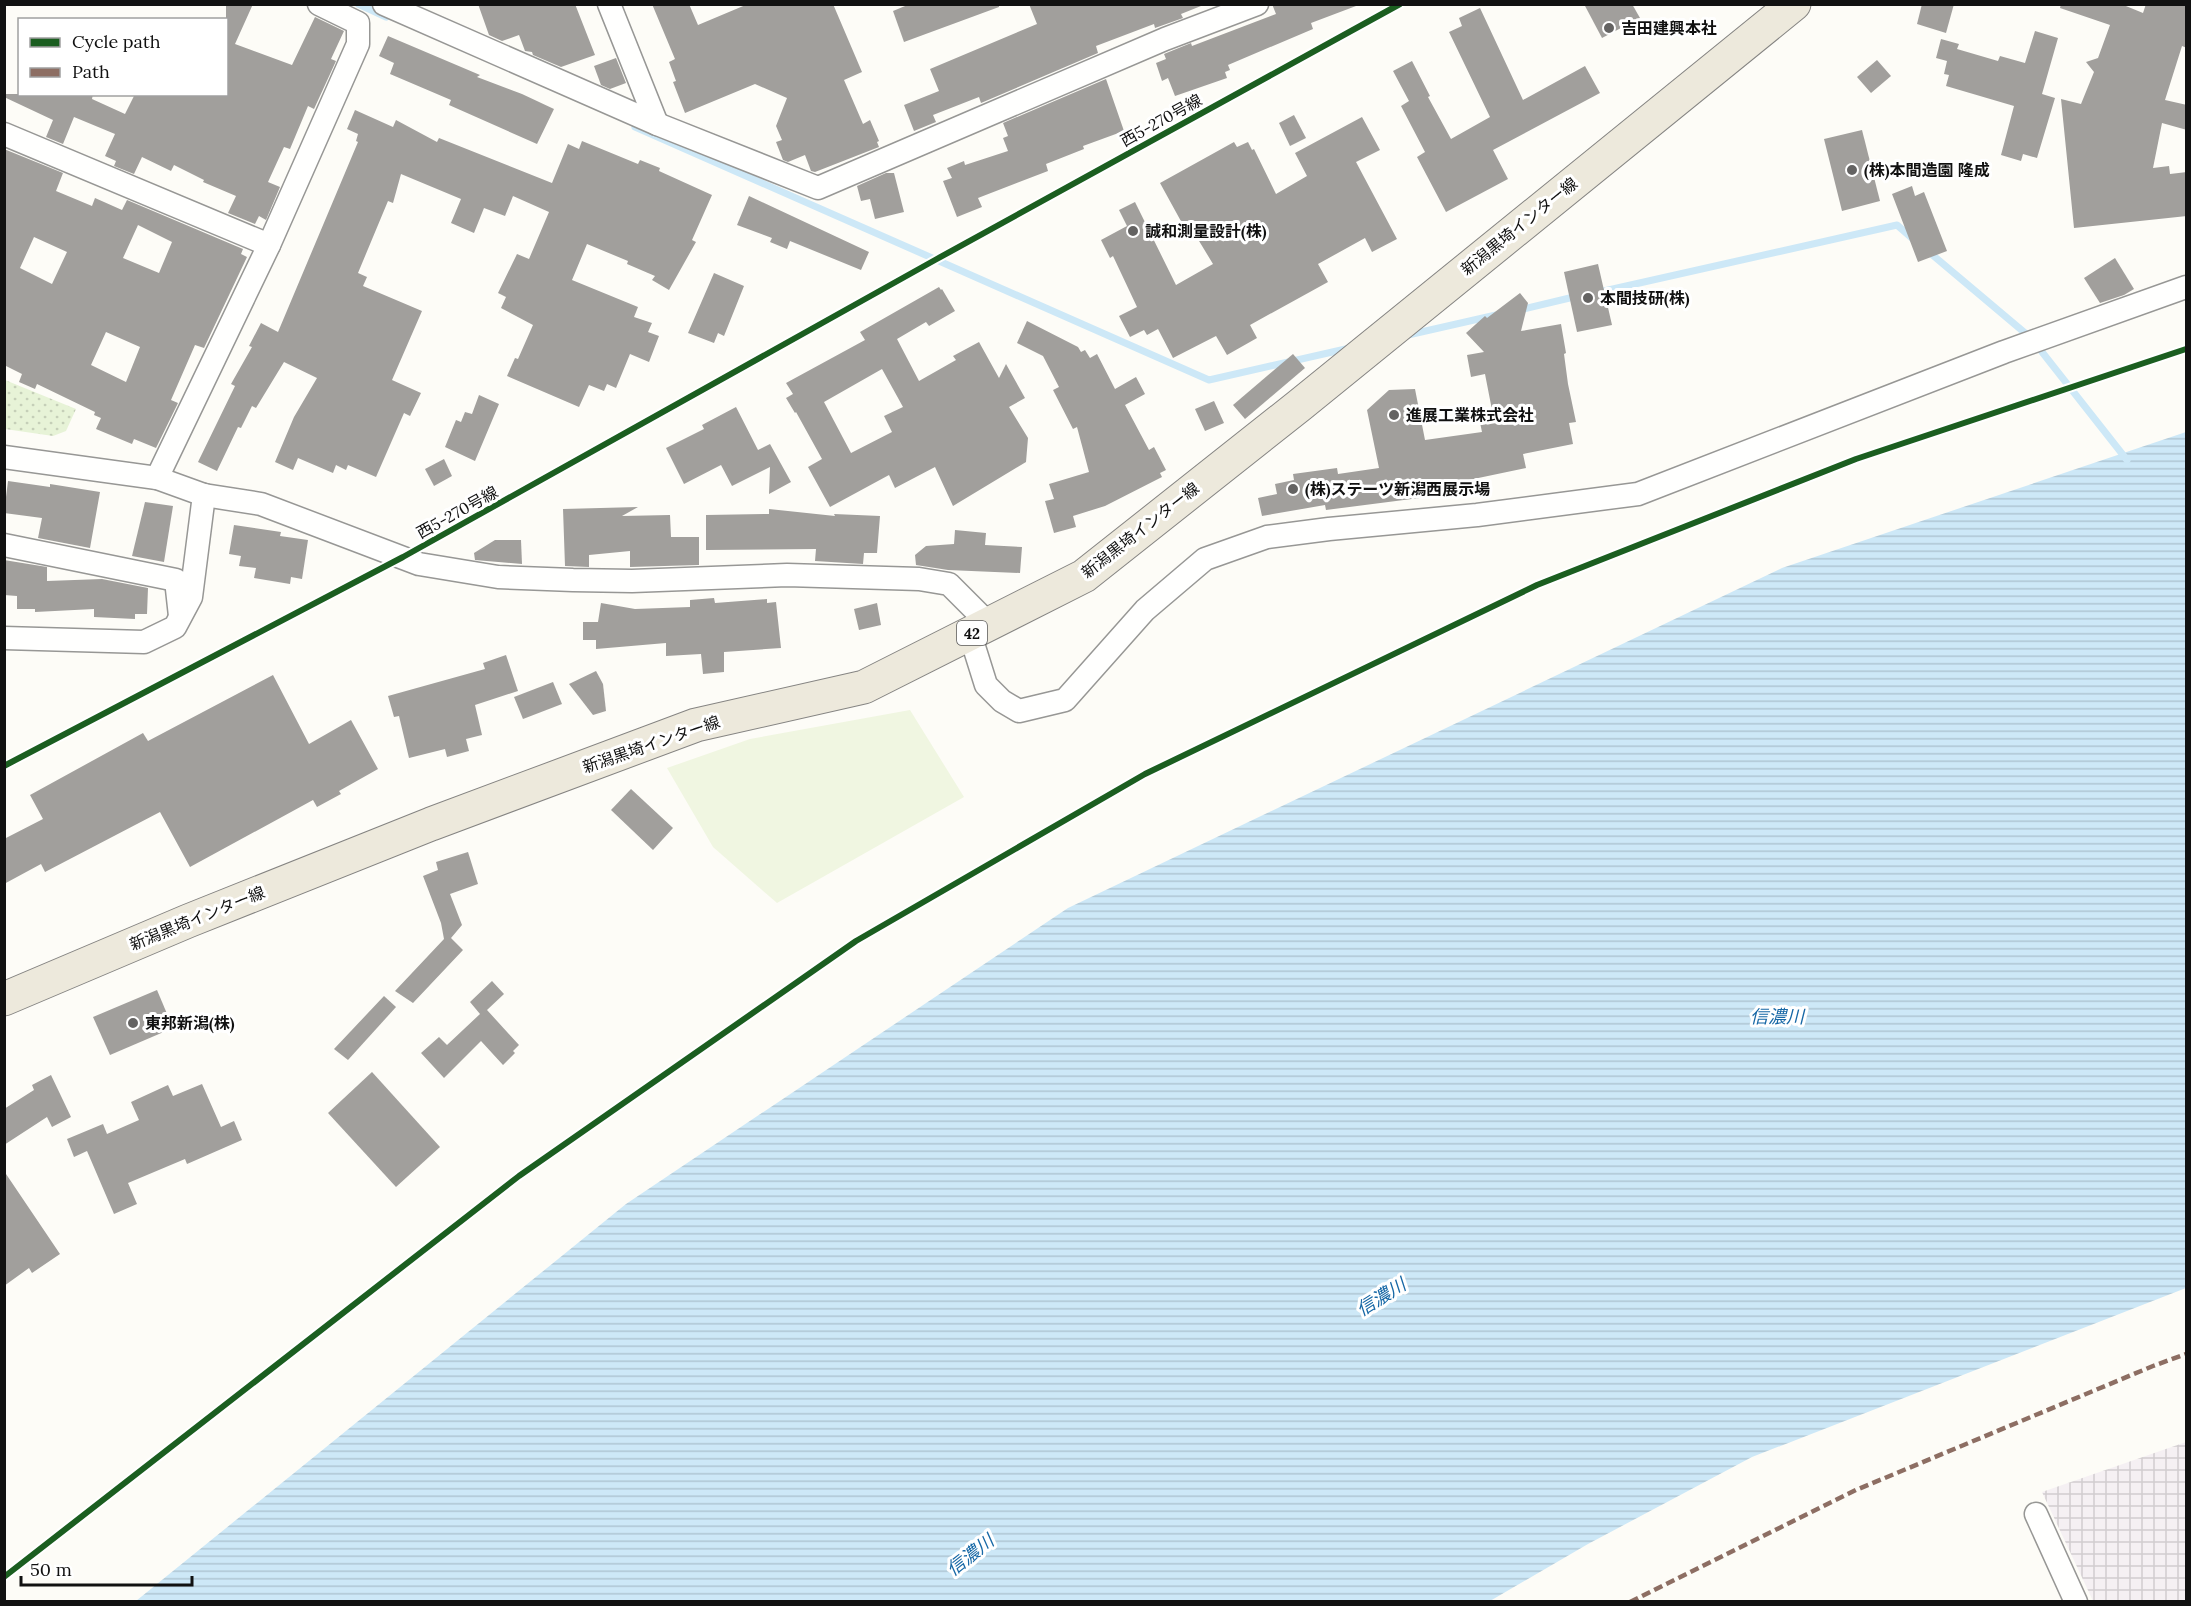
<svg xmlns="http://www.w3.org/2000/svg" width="2191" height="1606" font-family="Lora,'Noto Sans JP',serif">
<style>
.industrial{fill:url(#industrial-grid)}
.grass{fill:url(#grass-dots)}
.pitch{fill:#f0f6e1}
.water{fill:url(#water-rules)}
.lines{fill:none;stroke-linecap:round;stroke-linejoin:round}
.stream{stroke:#cde8f7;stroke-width:7}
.building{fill:#a19f9c;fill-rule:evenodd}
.street-casing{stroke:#979795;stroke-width:25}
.primary-casing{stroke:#858482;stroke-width:35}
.street{stroke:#fffffe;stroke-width:22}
.primary{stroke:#ede9dc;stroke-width:33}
.quiet{stroke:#8d6e63;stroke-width:4.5;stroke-dasharray:9 4.5;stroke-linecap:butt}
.cycleway-casing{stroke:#fff;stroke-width:10}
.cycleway{stroke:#1b5e20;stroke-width:6}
.poi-dot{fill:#646362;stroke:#fff;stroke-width:2}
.labels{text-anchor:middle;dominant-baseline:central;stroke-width:6;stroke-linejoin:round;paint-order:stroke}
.shield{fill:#fff;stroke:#585858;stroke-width:1.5}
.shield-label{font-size:15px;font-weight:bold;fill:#111}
.poi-label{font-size:16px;font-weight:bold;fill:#111;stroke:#fff;text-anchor:start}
.street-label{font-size:16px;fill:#111;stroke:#fff}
.water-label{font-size:18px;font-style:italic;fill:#1768a6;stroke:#fff}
</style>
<defs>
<pattern id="industrial-grid" width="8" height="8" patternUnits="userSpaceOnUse" patternTransform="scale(1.5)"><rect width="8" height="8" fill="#f5f0f3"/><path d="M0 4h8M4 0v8" fill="none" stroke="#d1cdcf"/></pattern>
<pattern id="grass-dots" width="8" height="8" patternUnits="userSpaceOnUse" patternTransform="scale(1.5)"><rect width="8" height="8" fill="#e7f3d7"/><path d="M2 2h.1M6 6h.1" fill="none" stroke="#c5cfb8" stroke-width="1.8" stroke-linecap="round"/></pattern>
<pattern id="water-rules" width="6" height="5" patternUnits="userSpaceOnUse" patternTransform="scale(1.5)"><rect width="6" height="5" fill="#cde8f7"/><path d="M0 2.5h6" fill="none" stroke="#afc6d3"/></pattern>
</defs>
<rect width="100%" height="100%" fill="#fdfcf7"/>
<polygon class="industrial" points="2186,1442 2186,1601 2093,1601 2042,1492"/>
<polygon class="grass" points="5,380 76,409 66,431 53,436 5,429"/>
<polygon class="pitch" points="910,710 964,797 777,903 713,847 667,768 750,739"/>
<polygon class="water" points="2186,432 2186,1288 1752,1457 1588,1544 1490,1601 136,1601 626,1204 1068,908 1782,568"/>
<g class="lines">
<g class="stream">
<polyline points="358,4 386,17"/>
<polyline points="635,127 1209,380 1350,348"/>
<polyline points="1929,252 2031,338 2127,460"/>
<polyline points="1595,293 1897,225 1913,239"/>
<polyline points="1519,310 1578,296"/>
<polyline points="1408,335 1496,315"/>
</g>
</g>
<g class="building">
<polygon points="226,4 253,4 235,44 292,65 315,17 344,31 331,59 336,61 314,109 308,106 290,149 284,147 268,182 280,187 266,220 259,216 255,224 228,213 236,196 203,182 204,180 174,165 171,171 142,157 134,174 114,166 116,161 105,156 115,134 74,117 63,144 46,137 53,120 4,97 4,94 93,94 92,99 125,114 135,94 226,94"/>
<polygon points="478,4 575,4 595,55 561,67 533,55 532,52 525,51 519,35 502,41 489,35"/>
<polygon points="652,4 689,4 698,25 748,4 833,4 862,72 844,80 863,124 870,120 879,141 877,142 879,147 815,172 811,171 805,155 788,162 783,160 776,142 782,140 776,126 787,98 755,84 685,113 673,82 676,81 669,62 675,59"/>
<polygon points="910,4 999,4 999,7 904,42 893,11"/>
<polygon points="1029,4 1201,4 1201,6 1181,14 1183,18 1155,28 1154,24 1096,46 1098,53 981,103 979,97 933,115 936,122 914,131 904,105 939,91 930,69 1037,24"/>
<polygon points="1272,4 1356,4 1356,6 1311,23 1313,29 1228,65 1230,70 1225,72 1227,78 1175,96 1168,78 1162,81 1156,63 1166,59 1164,54 1191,43 1192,46 1276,14"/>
<polygon points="1584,4 1632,4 1640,18 1602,38"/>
<polygon points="1922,4 1954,4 1946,33 1917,24"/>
<polygon points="2061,4 2121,4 2143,13 2146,4 2187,4 2187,48 2182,46 2165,100 2187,105 2187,130 2162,123 2153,168 2169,166 2170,174 2187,172 2187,216 2074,228 2061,99 2081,104 2094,72 2086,62 2098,58 2110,25 2060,8"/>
<polygon points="1480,8 1523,100 1585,66 1600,93 1493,150 1508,179 1446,212 1417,157 1425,152 1401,106 1409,101 1393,71 1412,61 1430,96 1428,97 1451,139 1490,117 1449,32 1462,26 1459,18"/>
<polygon points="2035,31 2058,38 2042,94 2055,98 2037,158 2023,154 2021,161 2001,155 2014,106 1946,86 1949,75 1944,74 1947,61 1936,58 1941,39 1959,44 1957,49 1998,61 2000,56 2025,63"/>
<polygon points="388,36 480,75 477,77 522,94 554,109 537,144 449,105 451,100 390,74 394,63 379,56"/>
<polygon points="616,58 626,83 610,89 601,85 594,66"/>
<polygon points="1877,60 1891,76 1871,93 1857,77"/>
<polygon points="1106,79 1124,131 1083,146 1084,149 1046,164 1048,171 978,198 982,207 957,217 943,181 952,178 947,168 964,161 965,165 1008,151 1003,138 1008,136 1003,123"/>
<polygon points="355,110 393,127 396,120 437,142 439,138 552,183 568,144 579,149 582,141 638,164 640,160 660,168 659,171 712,195 692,240 696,242 669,290 652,280 655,276 627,264 628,261 587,244 572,280 638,307 634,317 652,323 648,332 659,336 649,362 630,354 616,388 607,384 604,391 589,385 579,407 507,376 515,358 518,359 533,325 501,308 506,297 498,293 517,254 529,259 549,212 513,196 505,216 484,208 474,233 451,223 461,199 401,174 393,203 388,201 358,273 367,277 363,286 422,311 392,380 421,393 410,416 404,413 376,477 348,465 346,470 336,465 333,473 298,458 293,470 275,462 294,417 317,378 284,362 256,408 252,406 241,428 238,427 217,471 198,462 235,386 231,384 252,347 249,346 261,323 278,332 358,142 356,141 358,134 347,129"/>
<polygon points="1294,115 1306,138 1290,146 1279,123"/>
<polygon points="1362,117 1380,150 1356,162 1397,239 1372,252 1365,238 1318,264 1328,282 1250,325 1257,338 1227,355 1216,336 1173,358 1158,329 1147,335 1144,330 1130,337 1119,316 1137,307 1113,256 1110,258 1101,240 1127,226 1119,210 1135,202 1176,285 1213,264 1193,231 1188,234 1160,183 1234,142 1237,147 1248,142 1252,150 1254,149 1276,194 1307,176 1295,153"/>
<polygon points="1862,130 1880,201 1842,211 1824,139"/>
<path d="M4 149 63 173 56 191 92 206 95 198 122 210 127 200 243 249 241 254 247 257 204 348 195 345 171 400 178 403 156 448 134 439 132 444 96 429 101 418 94 415 95 412 37 384 35 389 19 382 22 374 4 365ZM138 225 172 242 159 273 123 258ZM34 237 67 252 52 284 20 268ZM106 332 140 347 126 382 91 365Z"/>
<polygon points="886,173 894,173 904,212 875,219 870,199 861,201 857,186"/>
<polygon points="1912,186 1915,196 1924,192 1947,251 1918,262 1892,194"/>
<polygon points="749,196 869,252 861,270 790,241 787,249 770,242 772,238 737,225"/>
<polygon points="2115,258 2134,289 2124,295 2100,303 2084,278"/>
<polygon points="1598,264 1612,325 1577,332 1564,272"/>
<polygon points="714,273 744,286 724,336 718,333 714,343 688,333"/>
<path d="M939 287 941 290 942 289 955 311 929 326 926 322 897 339 919 381 956 360 953 356 979 342 999 378 1006 364 1025 398 1009 407 1028 438 1026 462 953 506 935 467 895 488 889 475 830 507 808 467 822 459 796 412 795 413 786 398 793 394 786 383 865 340 860 332ZM882 369 903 407 884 416 892 432 851 453 824 402Z"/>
<polygon points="1520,293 1528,303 1521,331 1561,324 1566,353 1564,354 1568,384 1576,422 1569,423 1573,444 1523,454 1526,468 1464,481 1466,492 1326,510 1325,505 1262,516 1258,498 1277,494 1275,484 1294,480 1293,474 1337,468 1338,474 1379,468 1367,410 1389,390 1415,389 1425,440 1482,432 1478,413 1492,410 1485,374 1471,377 1467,355 1484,352 1466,333 1485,316 1487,318"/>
<polygon points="1027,321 1078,347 1081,352 1085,350 1090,358 1097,354 1115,389 1136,377 1145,394 1125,405 1149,450 1154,447 1166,470 1160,473 1162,477 1105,506 1073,516 1076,527 1054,533 1045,501 1054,499 1049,484 1089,472 1077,427 1073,429 1053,390 1059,387 1043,356 1017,343"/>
<polygon points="1293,354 1305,368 1245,419 1233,405"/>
<polygon points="479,395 499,404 475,461 445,447 456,420 461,422 465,412 472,414"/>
<polygon points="1214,401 1224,423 1205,431 1195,409"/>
<polygon points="736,407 758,450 770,444 791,482 769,494 770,467 732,486 721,465 684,484 666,448 704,429 702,425"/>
<polygon points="444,459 452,476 434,486 425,469"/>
<polygon points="8,481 50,487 50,484 100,492 90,548 38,538 42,518 4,513"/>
<polygon points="145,502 173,506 164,562 132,556"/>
<polygon points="638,507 622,516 670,515 671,537 699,537 699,565 630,567 630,551 589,555 589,567 565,566 563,509"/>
<polygon points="769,509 835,516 834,514 880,516 877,553 864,553 863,564 815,561 816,549 706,550 706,515 769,514"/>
<polygon points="234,525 281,532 280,536 308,540 302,579 291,577 290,584 254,578 256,568 239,566 241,556 229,554"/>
<polygon points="955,530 986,533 985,545 1022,547 1020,573 948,570 916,565 915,555 926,546 954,544"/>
<polygon points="495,540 521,540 522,564 475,560 474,553"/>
<polygon points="4,560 47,567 47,581 102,579 148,588 147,614 135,614 135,619 94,617 94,609 35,612 35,609 17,609 17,596 4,595"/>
<polygon points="714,598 715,603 767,599 767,603 776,602 781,648 724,652 724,672 703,674 701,654 666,656 666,643 596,649 596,640 583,640 583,622 598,622 601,603 635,609 690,607 690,600"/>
<polygon points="877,603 881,625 859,630 854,609"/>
<polygon points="506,655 518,691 475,705 482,735 466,739 469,751 447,757 445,749 409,758 399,716 394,717 388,696 485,669 483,663"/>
<polygon points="596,671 603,684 606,711 593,715 569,684"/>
<polygon points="273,675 309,744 351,720 378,769 339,791 341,794 317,807 313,800 190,867 160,812 45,872 41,864 4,884 4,839 43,819 30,795 143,733 148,741"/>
<polygon points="553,682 562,704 523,719 514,697"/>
<polygon points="631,789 673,828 653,850 611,810"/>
<polygon points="468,852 478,884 450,894 462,925 451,938 463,950 413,1003 395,991 444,939 441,923 423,876 438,870 436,862"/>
<polygon points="492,981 504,994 487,1010 519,1045 513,1051 515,1053 503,1065 481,1041 444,1078 421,1053 439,1037 447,1045 480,1014 470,1002"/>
<polygon points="157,990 173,1028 110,1055 93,1017"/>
<polygon points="384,996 396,1007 348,1060 334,1049"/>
<polygon points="372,1072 440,1147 396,1187 328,1113"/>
<polygon points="51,1075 71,1117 52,1127 47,1117 4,1145 4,1109 34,1090 32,1085"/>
<polygon points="202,1084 221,1127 234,1121 242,1140 187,1164 185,1159 128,1183 137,1204 114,1214 87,1151 74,1157 67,1139 103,1124 107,1134 139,1120 131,1102 168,1085 173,1096"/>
<polygon points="4,1171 60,1254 32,1273 29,1268 4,1286"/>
</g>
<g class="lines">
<defs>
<g id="street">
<polyline points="384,4 657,124 818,188 1165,39 1257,4"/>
<polyline points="609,4 657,124"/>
<polyline points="4,134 269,245"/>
<polyline points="4,457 157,478 204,495 261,504 419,564 498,577 573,580 632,581 787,575 919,579 949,584 989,624"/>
<polyline points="157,478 269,245 358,44 358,23 319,4"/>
<polyline points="4,545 176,580 180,616"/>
<polyline points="970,634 986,685 1002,701 1019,711 1065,700 1145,610 1205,559 1267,537 1329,529 1477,515 1638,494 2004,352 2186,287"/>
<polyline points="4,638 144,642 175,627 191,597 204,495"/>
<polyline points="2036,1514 2076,1602"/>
</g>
<polyline id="primary" points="4,999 188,921 431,824 696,725 864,687 1084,576 1300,405 1794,4"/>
</defs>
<use href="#street" class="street-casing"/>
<use href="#primary" class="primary-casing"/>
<use href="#street" class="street"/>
<use href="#primary" class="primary"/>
<polyline class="quiet" points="1630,1602 1856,1490 2153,1366 2186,1354"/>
<defs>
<g id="cycleway">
<polyline points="4,766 403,557 935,260 1400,4"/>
<polyline points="4,1577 519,1176 856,941 1145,774 1537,585 1856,459 2186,349"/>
</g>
</defs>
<use href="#cycleway" class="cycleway-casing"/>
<use href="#cycleway" class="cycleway"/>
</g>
<g class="poi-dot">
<circle cx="1609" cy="28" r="6"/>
<circle cx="1852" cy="170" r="6"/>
<circle cx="1133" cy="231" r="6"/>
<circle cx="1588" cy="298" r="6"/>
<circle cx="1394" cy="415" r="6"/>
<circle cx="1293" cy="489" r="6"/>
<circle cx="133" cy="1023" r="6"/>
</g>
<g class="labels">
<rect class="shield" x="957" y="621" width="30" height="24" rx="4.5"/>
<g class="shield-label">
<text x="972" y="633">42</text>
</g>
<g class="poi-label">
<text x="1621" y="28">吉田建興本社</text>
<text x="1864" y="170">(株)本間造園 隆成</text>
<text x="1145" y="231">誠和測量設計(株)</text>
<text x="1600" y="298">本間技研(株)</text>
<text x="1406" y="415">進展工業株式会社</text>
<text x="1305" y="489">(株)ステーツ新潟西展示場</text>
<text x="145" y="1023">東邦新潟(株)</text>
</g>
<g class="street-label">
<text transform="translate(1161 120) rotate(-29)">西5-270号線</text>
<text transform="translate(1519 226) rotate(-39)">新潟黒埼インター線</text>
<text transform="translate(457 512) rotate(-29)">西5-270号線</text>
<text transform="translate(1140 530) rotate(-38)">新潟黒埼インター線</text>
<text transform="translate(651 744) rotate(-19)">新潟黒埼インター線</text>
<text transform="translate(197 918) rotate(-22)">新潟黒埼インター線</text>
</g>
<g class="water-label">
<text x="1777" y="1016">信濃川</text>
<text transform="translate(1381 1297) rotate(-32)">信濃川</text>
<text transform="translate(970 1555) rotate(-38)">信濃川</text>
</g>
</g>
<rect width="2191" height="1606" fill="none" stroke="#111111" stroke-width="12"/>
<rect x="18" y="18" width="210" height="78" fill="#ffffff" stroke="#a0a0a0" stroke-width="1.5"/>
<rect x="30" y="38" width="30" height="9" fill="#1b5e20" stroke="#a0a0a0" stroke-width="1.5"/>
<text x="72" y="48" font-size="18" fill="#111111">Cycle path</text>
<rect x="30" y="68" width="30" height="9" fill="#8d6e63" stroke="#a0a0a0" stroke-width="1.5"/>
<text x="72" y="78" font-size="18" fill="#111111">Path</text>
<path d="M21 1576v9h171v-9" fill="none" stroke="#111111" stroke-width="3"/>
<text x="30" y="1576" font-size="18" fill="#111111" stroke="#ffffff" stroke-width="4.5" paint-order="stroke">50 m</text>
</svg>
